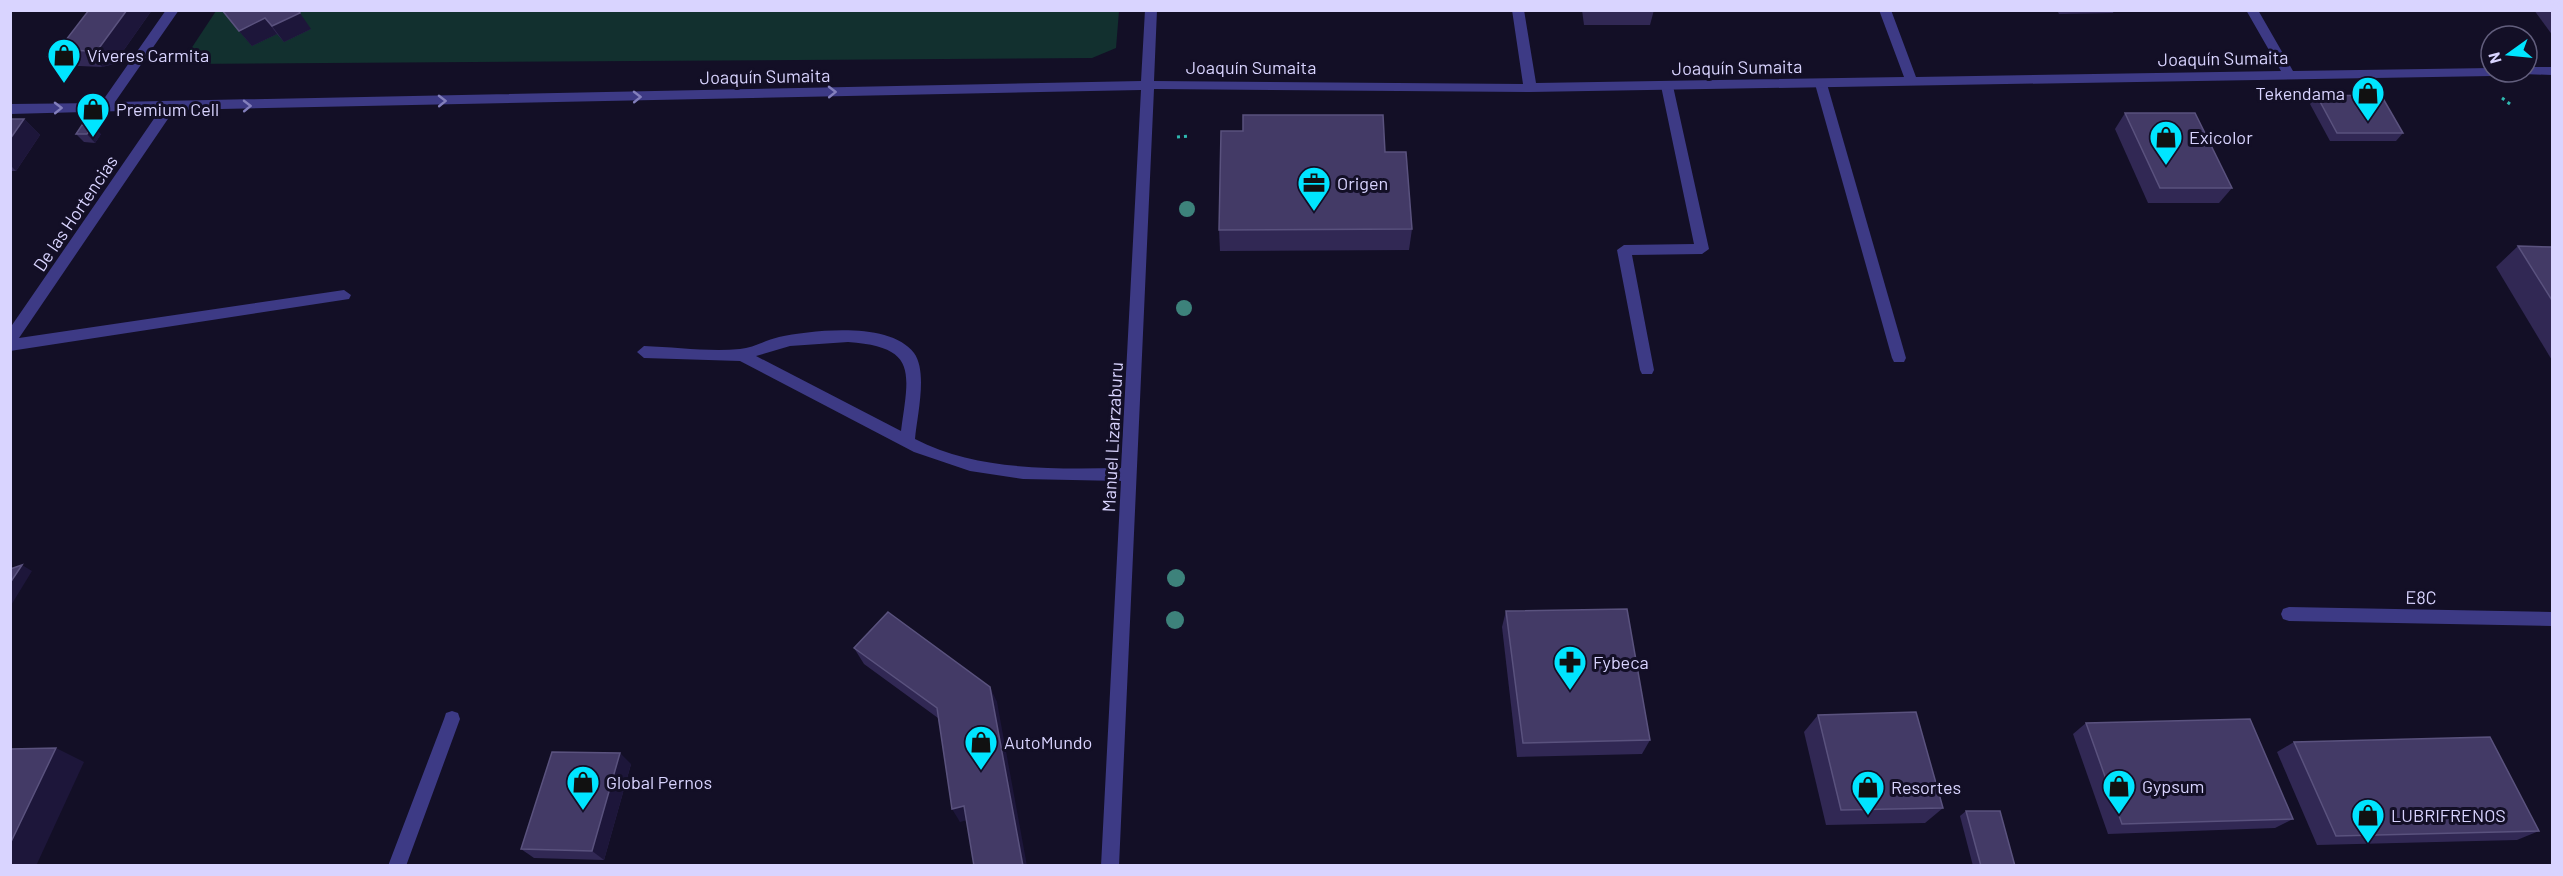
<svg xmlns="http://www.w3.org/2000/svg" width="2563" height="876" font-family="Barlow,sans-serif">
<style>
.green{fill:#12302f}
.lines{fill:none;stroke-linecap:round;stroke-linejoin:round}
.path{stroke:#2fb8b0;stroke-width:3;stroke-dasharray:3 4;stroke-linecap:butt}
.service{fill:#3d3a85;fill-rule:evenodd}
.minor{fill:#3d3a85;fill-rule:evenodd}
.tree{fill:#3d827b}
.wall{fill:#312854}
.shaded-wall{fill:#1d163a}
.building{fill:#433a66;stroke:#5a527e;stroke-width:1.5}
.oneway{stroke:#837fbc}
.labels{text-anchor:middle;dominant-baseline:central;stroke-width:6;stroke-linejoin:round;paint-order:stroke}
.poi-label{font-size:18px;fill:#d9d4ff;stroke:#130f26;text-anchor:start}
.street-label{font-size:18px;fill:#d9d4ff;stroke:#130f26}
</style>
<rect width="100%" height="100%" fill="#130f26"/>
<polygon class="green" points="216,11 1119,11 1116,48 1092,58 181,64"/>
<g class="lines">
<g class="path">
<polyline points="2502,98 2510,104"/>
<polyline points="1177,137 1190,136"/>
</g>
<g class="service">
<polygon points="1821,80 1827,84 1906,358 1904,362 1894,362 1892,358 1815,84"/>
<polygon points="1667,82 1673,86 1709,249 1702,254 1632,255 1654,370 1652,374 1642,374 1640,370 1617,250 1624,245 1694,244 1661,86"/>
<polygon points="2289,607 2552,612 2552,626 2289,621 2283,619 2281,614 2283,609"/>
<polygon points="452,711 458,713 460,719 406,866 388,866 444,719 446,713"/>
</g>
<g class="minor">
<path d="M166 10H179L115 102 1141 81 1145 10H1157L1154 81 1523 84 1512 10H1524L1536 83 1904 77 1879 10H1891L1916 77 2281 71 2246 10H2258L2293 71 2491 68V72H2498L2492 76 1530 92 1154 89 1119 866H1101L1121 481 1023 479 970 471 914 452 740 361 644 358 637 352 644 346C675 347 709 352 740 349 753 348 766 340 779 337 813 330 890 321 914 353 928 372 917 416 915 439 977 471 1053 469 1121 468L1141 90 174 110 19 338 344 290 351 295 349 299 10 351V328L160 110 10 114V104L101 103ZM848 342C918 347 909 372 901 431L756 356 790 346Z"/>
<polygon points="2527,67 2552,67 2552,75 2523,74 2521,72 2527,72"/>
</g>
</g>
<g class="tree">
<circle cx="1187" cy="209" r="8"/>
<circle cx="1184" cy="308" r="8"/>
<circle cx="1176" cy="578" r="9"/>
<circle cx="1175" cy="620" r="9"/>
</g>
<g class="wall">
<polygon points="89,10 152,10 114,64 102,67 56,65 48,56 65,42"/>
<polygon points="221,10 311,29 284,42 277,34 252,46"/>
<polygon points="1582,10 1654,10 1650,25 1584,25"/>
<polygon points="2057,10 2114,10 2113,13 2059,14"/>
<polygon points="2534,10 2553,10 2553,36"/>
<polygon points="2317,96 2403,133 2396,141 2330,141 2310,104"/>
<polygon points="2125,113 2232,188 2219,203 2148,203 2115,129"/>
<polygon points="10,119 24,119 40,135 16,171 10,171"/>
<polygon points="76,134 101,134 95,143 84,142"/>
<polygon points="1385,152 1412,229 1409,250 1220,251 1219,230"/>
<polygon points="2518,246 2553,247 2553,362 2496,267"/>
<polygon points="1506,611 1650,740 1642,754 1517,757 1502,627"/>
<polygon points="854,648 997,702 960,822 938,718 864,664"/>
<polygon points="1818,715 1943,808 1925,823 1826,825 1804,732"/>
<polygon points="2086,723 2293,819 2275,828 2108,834 2073,734"/>
<polygon points="2294,742 2539,831 2517,840 2317,845 2277,752"/>
<polygon points="631,764 604,860 534,858 521,849"/>
<polygon points="1966,811 2015,866 1973,866 1960,816"/>
</g>
<g class="shaded-wall">
<polygon points="127,10 152,10 114,64 102,67 87,51"/>
<polygon points="300,13 311,29 284,42 272,26"/>
<polygon points="265,18 277,34 252,46 239,31"/>
<polygon points="24,119 40,135 16,171 10,165 10,139"/>
<polygon points="93,126 101,134 95,143 87,134"/>
<polygon points="22,565 32,571 10,607 10,583"/>
<polygon points="990,687 997,702 1027,866 1023,866"/>
<polygon points="56,748 84,762 36,866 10,866 10,844"/>
<polygon points="620,753 631,764 604,860 592,851"/>
<polygon points="964,806 971,819 960,822 952,809"/>
</g>
<g class="building">
<polygon points="89,10 127,10 99,48 87,51 59,49"/>
<polygon points="222,10 298,10 300,13 272,26 265,18 239,31"/>
<polygon points="59,42 65,42 59,49 66,57 48,56"/>
<polygon points="2381,95 2403,133 2337,133 2317,96"/>
<polygon points="2125,113 2195,113 2232,188 2160,188"/>
<polygon points="1243,115 1383,115 1385,152 1406,152 1412,229 1219,230 1221,131 1243,131"/>
<polygon points="10,119 24,119 10,139"/>
<polygon points="82,125 93,126 87,134 76,134"/>
<polygon points="2518,246 2553,247 2553,302"/>
<polygon points="22,565 10,583 10,569"/>
<polygon points="1627,609 1650,740 1523,743 1506,611"/>
<polygon points="888,612 990,687 1023,866 974,866 964,806 952,809 937,708 854,648"/>
<polygon points="1916,712 1943,808 1841,810 1818,715"/>
<polygon points="2250,719 2293,819 2122,824 2086,723"/>
<polygon points="2490,737 2539,831 2336,836 2294,742"/>
<polygon points="56,748 10,844 10,749"/>
<polygon points="552,752 620,753 592,851 521,849"/>
<polygon points="1966,811 2000,811 2015,866 1981,866"/>
</g>
<defs><path id="oneway-chevron" d="M-2-3.5L2.5 0L-2 3.5" fill="none" stroke-width="1.6" stroke-linecap="round" stroke-linejoin="round" transform="scale(1.5)"/></defs>
<g class="oneway">
<use href="#oneway-chevron" transform="translate(832 92) rotate(-1)"/>
<use href="#oneway-chevron" transform="translate(637 97) rotate(-1)"/>
<use href="#oneway-chevron" transform="translate(442 101) rotate(-1)"/>
<use href="#oneway-chevron" transform="translate(247 106) rotate(-1)"/>
<use href="#oneway-chevron" transform="translate(58 108) rotate(-1)"/>
</g>
<defs>
<symbol id="shop-pin" viewBox="-11 -11 22 30"><path d="M0 17L-7.5 6A9.5 9.5 0 1 1 7.5 6Z" fill="#00e5ff" stroke="#130f26"/><path d="M-5-2.5h2.3a2.7 3.5 0 0 1 5.4 0H5L5.5 6h-11ZM-1.5-2.5h3a1.5 2.3 0 0 0-3 0Z" fill="#111"/></symbol>
<symbol id="office-pin" viewBox="-11 -11 22 30"><path d="M0 17L-7.5 6A9.5 9.5 0 1 1 7.5 6Z" fill="#00e5ff" stroke="#130f26"/><path d="M-6-3h4V-5.5h4V-3h4V5H-6ZM-1-4.5V-3h2v-1.5ZM-6 0V1H6V0Z" fill="#111"/></symbol>
<symbol id="pharmacy-pin" viewBox="-11 -11 22 30"><path d="M0 17L-7.5 6A9.5 9.5 0 1 1 7.5 6Z" fill="#00e5ff" stroke="#130f26"/><path d="M-2-6h4v4h4v4h-4v4h-4v-4h-4v-4h4Z" fill="#111"/></symbol>
</defs>
<g fill-rule="evenodd">
<use href="#shop-pin" x="45" y="36" width="38" height="52"/>
<use href="#shop-pin" x="2349" y="74" width="38" height="52"/>
<use href="#shop-pin" x="74" y="90" width="38" height="52"/>
<use href="#shop-pin" x="2147" y="118" width="38" height="52"/>
<use href="#office-pin" x="1295" y="164" width="38" height="52"/>
<use href="#pharmacy-pin" x="1551" y="643" width="38" height="52"/>
<use href="#shop-pin" x="962" y="723" width="38" height="52"/>
<use href="#shop-pin" x="564" y="763" width="38" height="52"/>
<use href="#shop-pin" x="2100" y="767" width="38" height="52"/>
<use href="#shop-pin" x="1849" y="768" width="38" height="52"/>
<use href="#shop-pin" x="2349" y="796" width="38" height="52"/>
</g>
<g class="labels">
<g class="poi-label">
<text x="87" y="55">Víveres Carmita</text>
<text x="2345" y="93" text-anchor="end">Tekendama</text>
<text x="116" y="109">Premium Cell</text>
<text x="2189" y="137">Exicolor</text>
<text x="1337" y="183">Origen</text>
<text x="1593" y="662">Fybeca</text>
<text x="1004" y="742">AutoMundo</text>
<text x="606" y="782">Global Pernos</text>
<text x="2142" y="786">Gypsum</text>
<text x="1891" y="787">Resortes</text>
<text x="2391" y="815">LUBRIFRENOS</text>
</g>
<g class="street-label">
<text transform="translate(2223 58) rotate(-1)">Joaquín Sumaita</text>
<text x="1251" y="67">Joaquín Sumaita</text>
<text transform="translate(1737 67) rotate(-1)">Joaquín Sumaita</text>
<text transform="translate(765 76) rotate(-1)">Joaquín Sumaita</text>
<text transform="translate(75 213) rotate(-56)">De las Hortencias</text>
<text transform="translate(1112 437) rotate(-87)">Manuel Lizarzaburu</text>
<text transform="translate(2421 597) rotate(1)">E8C</text>
</g>
</g>
<rect width="2563" height="876" fill="none" stroke="#d9d4ff" stroke-width="24"/>
<g transform="translate(2509 54) rotate(255)"><circle r="28" fill="#130f26" stroke="#625e7d" stroke-width="1.5"/>
<path d="M0-4.5L10 22L0 15L-10 22Z" fill="#00e5ff"/>
<text y="-9" font-size="16" font-weight="bold" text-anchor="middle" fill="#d9d4ff">N</text>
</g>
</svg>
